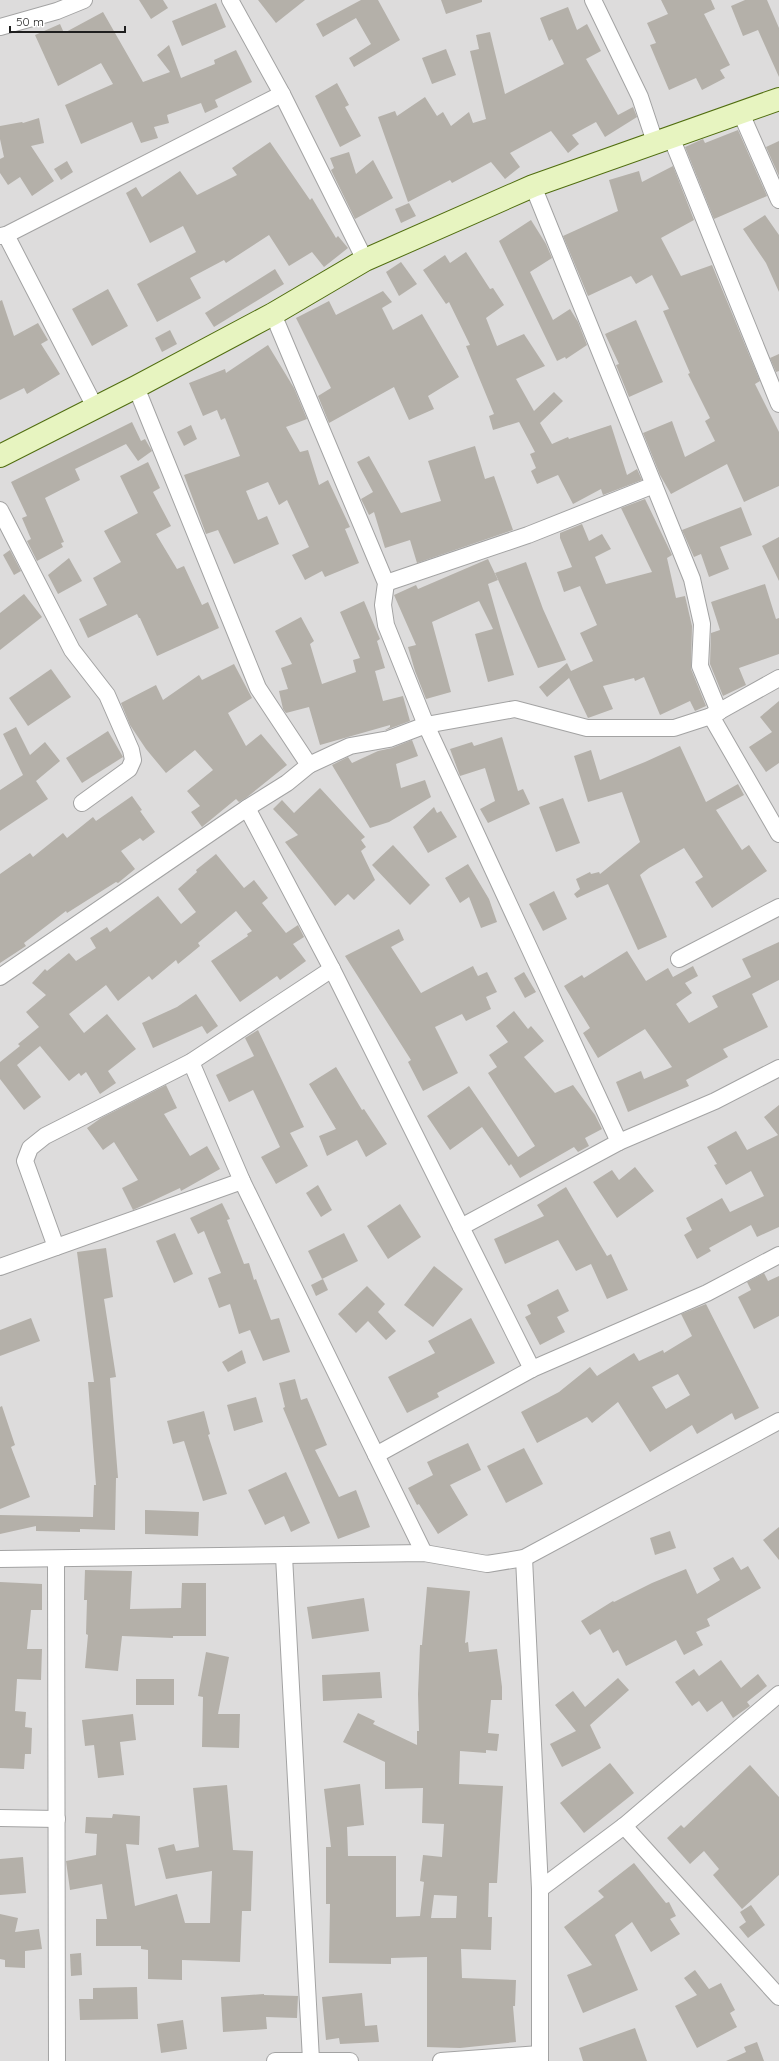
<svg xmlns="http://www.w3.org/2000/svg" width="779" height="2061" font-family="Quicksand,sans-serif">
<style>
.residential{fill:#dddcdc}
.building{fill:#b4b0a9;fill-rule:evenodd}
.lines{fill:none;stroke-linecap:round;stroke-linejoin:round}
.street-casing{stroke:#a3a3a3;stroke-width:18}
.secondary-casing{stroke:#506d0f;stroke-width:24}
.street{stroke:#fff;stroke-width:16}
.secondary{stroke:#e7f4c0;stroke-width:22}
</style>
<rect width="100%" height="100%" fill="#efeee6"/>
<rect class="residential" x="0" y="0" width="779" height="2061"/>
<g class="building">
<polygon points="139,0 163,0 168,8 151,19"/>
<polygon points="258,0 305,0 276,23"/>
<polygon points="361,0 378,0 400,40 354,67 349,58 371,44 356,18 323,37 316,24"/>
<polygon points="441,0 482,0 482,2 446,14"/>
<polygon points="661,0 711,0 715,9 704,14 730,65 720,70 725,78 702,90 696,78 669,90 650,45 656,43 647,23 668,14"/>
<polygon points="745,0 767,0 779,28 779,77 758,30 743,36 731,6"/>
<polygon points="216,3 226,27 182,46 172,21"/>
<polygon points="568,7 577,30 587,24 601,51 586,59 618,115 633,107 637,117 605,137 596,122 572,135 579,144 568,153 551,131 510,153 520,167 505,179 491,162 452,183 450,180 408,202 378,117 395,111 397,116 425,97 437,116 443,112 451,126 469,112 473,123 486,119 470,51 479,49 476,35 490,32 505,94 564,64 552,39 549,41 540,18"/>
<polygon points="103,12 143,82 170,72 157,55 169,45 181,78 215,64 214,60 236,50 252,82 215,100 218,107 205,113 201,103 167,115 169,123 154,127 158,138 141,143 132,122 81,144 65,105 113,84 101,63 58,86 35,35 60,24 64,33"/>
<polygon points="446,49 456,75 432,84 422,58"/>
<polygon points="337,83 349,105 345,107 361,136 340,147 315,96"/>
<polygon points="39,118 44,143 31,146 54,181 32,196 20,177 8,185 0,173 0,159 4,157 0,139 0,126 22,122 23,123"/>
<polygon points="738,130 767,196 714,219 685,147 703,139 705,143"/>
<polygon points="779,141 779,176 766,147"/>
<polygon points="270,142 310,200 312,198 336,238 338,236 348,248 324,267 312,252 289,266 269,235 226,263 224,260 190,278 201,298 157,322 137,284 196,252 183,226 150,243 126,193 136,187 142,197 180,171 197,195 237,175 232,168"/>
<polygon points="349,152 356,174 373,160 393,198 355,219 331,170 334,168 330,158"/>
<polygon points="67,161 73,172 61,180 54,169"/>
<polygon points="673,166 694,220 661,238 681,276 712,265 760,381 755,384 779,432 779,486 744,502 727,464 671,494 660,475 643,433 672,421 685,457 715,441 705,421 710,418 688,374 690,373 663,311 669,309 652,275 636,284 631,276 588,296 563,236 618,211 609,180 639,171 642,182"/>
<polygon points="409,203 416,216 401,223 395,209"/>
<polygon points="765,215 779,235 779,292 766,263 743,229"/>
<polygon points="531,220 546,244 552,258 530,272 553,320 570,309 578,322 587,345 566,359 565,357 557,361 499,241"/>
<polygon points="466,252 490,289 493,288 504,305 486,318 497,346 524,334 545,366 516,379 534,411 554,392 563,401 540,423 552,444 568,437 569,439 611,425 627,475 637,469 642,480 603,495 601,489 573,504 558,475 537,484 531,471 536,468 530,454 535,452 519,422 493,430 489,416 494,414 466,346 470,345 449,302 446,304 423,270 445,255 450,263"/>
<polygon points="401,262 417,284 399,296 386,272"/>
<polygon points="275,269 284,284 214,327 205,313"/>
<polygon points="108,289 128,326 92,346 72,309"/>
<polygon points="383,291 392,302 382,308 393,330 422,314 459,377 428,396 434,409 409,420 394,387 329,423 318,396 331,388 296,318 329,301 336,315"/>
<polygon points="2,300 14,336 38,323 48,340 41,344 60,374 27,394 24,388 0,400 0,301"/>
<polygon points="636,320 663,382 629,397 616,365 619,364 605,334"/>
<polygon points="170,330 177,344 162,352 155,338"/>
<polygon points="268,345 294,388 307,419 286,427 300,452 308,450 319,485 328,480 350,527 345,529 359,563 325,577 322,571 305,580 292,555 309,547 287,500 279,505 268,482 246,491 258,520 267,516 279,544 234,564 218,530 206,534 184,475 240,456 225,418 221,420 217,410 203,416 189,383 225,369 226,373"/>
<polygon points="779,354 779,371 776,372 770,358"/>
<polygon points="132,422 141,441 145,439 152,451 138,461 126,444 75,469 80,480 45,498 64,542 61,543 63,547 37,561 27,541 31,539 22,518 27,516 11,482"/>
<polygon points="191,425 197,439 184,446 177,432"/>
<polygon points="475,446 485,479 494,476 513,530 417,563 410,540 385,548 374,512 369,515 361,499 373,492 357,462 369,456 401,513 441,501 428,461"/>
<polygon points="148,462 160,488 153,492 171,526 156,534 177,569 184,566 202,605 208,602 219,628 157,656 140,618 139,618 137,614 88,638 79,619 107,605 93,578 121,562 104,531 138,513 120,476"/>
<polygon points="645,499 672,555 667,558 676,598 685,596 692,626 691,669 706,706 695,711 690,701 660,715 644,677 635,681 634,678 603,686 613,709 588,718 569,678 547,697 539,687 567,663 571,671 593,661 580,633 597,625 580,586 564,592 557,572 572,567 560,538 560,533 582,524 589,541 602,534 611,549 595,557 606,584 652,572 621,508"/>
<polygon points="741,507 752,535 720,547 729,569 709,577 701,554 694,557 682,530"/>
<polygon points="779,537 779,581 762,546"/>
<polygon points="10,550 21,571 14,575 3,555"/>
<polygon points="69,558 82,581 58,594 48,575"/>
<polygon points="488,559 498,580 488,584 514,675 488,682 475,634 493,629 479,601 432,622 451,692 426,699 415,671 408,647 416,645 394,595 416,585 418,589"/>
<polygon points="526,562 543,609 566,660 538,668 495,573"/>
<polygon points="765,584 776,619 779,618 779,654 739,668 746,685 723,696 710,664 711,633 720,630 711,602"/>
<polygon points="24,594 42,617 0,650 0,613"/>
<polygon points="364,601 380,639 377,641 385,668 375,671 383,701 403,696 410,721 386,730 385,730 390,727 390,725 320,745 309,707 286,713 283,709 279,691 288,689 281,668 292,664 275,631 301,617 314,641 310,644 322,684 356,672 353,660 360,658 340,612"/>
<polygon points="234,664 252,698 228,713 246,746 261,734 287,765 246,798 239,802 236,799 202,827 191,812 200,806 187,791 213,770 195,750 166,773 146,749 130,725 121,703 156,685 163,700 199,675 202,680"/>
<polygon points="51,669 71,697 28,726 9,698"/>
<polygon points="779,701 779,763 766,772 749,747 772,732 760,717"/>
<polygon points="16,727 30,755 45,742 60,761 36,781 48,799 0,831 0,790 23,775 3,734"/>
<polygon points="108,731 123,757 82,783 66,758"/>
<polygon points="502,737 518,791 523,789 530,804 488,823 480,809 495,801 485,768 460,776 450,749 472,742 474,746"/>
<polygon points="412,740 418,756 396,764 401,788 425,780 431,797 389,822 370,828 332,765 348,757 352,763 378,751 392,748"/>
<polygon points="680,746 706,802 738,784 744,795 716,810 742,850 749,845 767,871 712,908 695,882 703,877 684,848 649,868 640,875 667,937 638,950 608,884 577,898 574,894 580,889 576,879 590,872 591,874 599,872 600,874 640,842 622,792 588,802 574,756 591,750 600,780 645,762"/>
<polygon points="320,788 365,837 361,840 366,847 361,851 375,880 354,900 348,894 335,906 285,842 298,835 273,809 282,800 294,813"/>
<polygon points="132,796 142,810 140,811 155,832 143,841 140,838 121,851 135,869 118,883 116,882 67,913 66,911 24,943 26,946 0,963 0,874 30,853 33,857 63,833 67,838 93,817 96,821"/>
<polygon points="563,798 580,843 556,852 539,807"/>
<polygon points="434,807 437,813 441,811 457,837 428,853 413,827"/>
<polygon points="393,845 430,885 410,905 372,865"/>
<polygon points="216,854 244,888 254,880 268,898 262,903 286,933 298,925 304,937 293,944 306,961 280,980 277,976 240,1002 211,961 248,936 247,934 252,931 236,911 198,943 200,946 178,964 176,960 152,980 149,976 118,1001 106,985 69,1014 84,1033 107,1014 136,1049 108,1071 116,1083 100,1094 86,1072 81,1076 79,1073 69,1081 40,1046 17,1065 41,1097 24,1110 0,1079 0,1062 20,1046 18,1044 39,1027 26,1012 46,995 32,983 45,969 47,971 69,953 76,961 96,948 90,938 107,927 110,932 158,896 181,924 196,912 178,889 197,872 196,870"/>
<polygon points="468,864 489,899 497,922 481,928 469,897 460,903 445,878"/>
<polygon points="554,891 567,919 543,931 529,904"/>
<polygon points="399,929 404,940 391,947 421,993 473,966 478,976 487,972 497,992 486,997 491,1009 466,1021 462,1014 435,1027 458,1073 423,1091 408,1062 411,1060 345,956"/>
<polygon points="779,942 779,980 752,994 768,1027 723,1049 728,1057 686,1080 689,1086 628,1112 616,1082 641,1071 644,1079 672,1067 645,1029 598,1058 583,1033 590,1028 564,986 582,975 584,978 627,951 646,981 668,968 673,977 693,966 698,976 685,983 692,993 676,1004 689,1023 718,1007 712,996 751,977 742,959"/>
<polygon points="524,972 536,992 525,998 514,978"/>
<polygon points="196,994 218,1026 207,1034 202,1026 153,1048 142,1023 177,1007"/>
<polygon points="514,1011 528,1029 531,1026 544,1041 524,1057 555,1093 573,1085 595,1115 602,1129 585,1138 589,1146 578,1152 574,1147 520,1178 511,1164 509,1166 482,1127 450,1150 427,1116 469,1086 518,1157 535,1146 488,1073 497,1067 489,1055 508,1042 496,1026"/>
<polygon points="258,1030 304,1127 290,1133 308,1166 276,1184 261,1157 280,1147 253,1090 229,1102 216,1075 254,1056 245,1038"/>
<polygon points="336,1067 362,1110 364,1109 387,1144 366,1157 357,1140 327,1156 319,1136 336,1129 309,1084"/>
<polygon points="166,1085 177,1108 164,1114 190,1156 207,1146 220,1169 181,1191 180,1188 133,1210 122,1188 138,1180 114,1142 103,1150 87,1128 101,1118"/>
<polygon points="779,1105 779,1227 757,1237 751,1225 709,1248 711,1251 697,1259 684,1235 692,1230 686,1218 722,1198 730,1212 764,1196 751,1171 726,1185 714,1165 717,1164 707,1147 736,1131 747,1150 778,1135 764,1117"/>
<polygon points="635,1167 654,1191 617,1218 593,1182 612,1170 619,1180"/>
<polygon points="318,1185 332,1210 321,1217 306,1193"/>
<polygon points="566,1187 607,1256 611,1254 628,1290 607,1299 591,1264 576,1271 558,1240 505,1264 494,1239 544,1216 537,1205"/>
<polygon points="222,1203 230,1219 227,1220 244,1264 249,1263 254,1280 256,1279 271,1320 279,1318 290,1352 263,1361 250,1330 239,1334 230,1304 219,1308 208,1278 221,1273 204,1231 198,1234 190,1218"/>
<polygon points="400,1204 421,1237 388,1259 367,1226"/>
<polygon points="175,1233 193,1274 174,1283 156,1241"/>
<polygon points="344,1233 358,1261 322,1279 308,1251"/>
<polygon points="106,1248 113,1297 104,1299 116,1377 110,1378 118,1478 116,1478 115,1530 80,1529 80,1532 36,1531 36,1526 0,1534 0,1515 93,1517 94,1485 96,1485 88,1382 94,1382 77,1252"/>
<polygon points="434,1266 463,1289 433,1327 404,1305"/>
<polygon points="764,1273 768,1281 779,1276 779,1316 754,1329 738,1297 751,1290 747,1282"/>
<polygon points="323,1279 328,1290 316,1296 311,1285"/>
<polygon points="367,1286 385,1304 378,1312 396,1331 386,1340 368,1321 356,1333 338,1314"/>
<polygon points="558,1289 569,1311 557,1317 565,1332 540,1345 525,1317 531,1314 527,1305"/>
<path d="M706 1304 759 1408 735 1420 732 1413 697 1434 692 1425 650 1452 618 1402 592 1423 587 1417 537 1443 521 1412 559 1392 590 1367 597 1376 634 1353 639 1361 663 1350 664 1353 692 1336 681 1314ZM678 1374 690 1395 666 1409 652 1387Z"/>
<polygon points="31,1318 40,1341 0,1356 0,1330"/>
<polygon points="471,1318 495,1363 437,1393 439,1397 407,1413 388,1377 435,1353 428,1341"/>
<polygon points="242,1350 246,1363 228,1372 222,1362"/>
<polygon points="295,1379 301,1400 307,1398 327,1445 315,1450 339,1497 356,1490 370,1527 338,1539 283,1408 285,1407 279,1383"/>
<polygon points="256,1397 263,1422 234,1431 227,1405"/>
<polygon points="2,1406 15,1445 11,1447 30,1497 0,1509 0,1407"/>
<polygon points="204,1411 210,1434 208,1435 227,1494 203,1501 184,1441 173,1444 167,1421"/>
<polygon points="468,1443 481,1470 450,1485 468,1515 438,1534 419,1504 417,1505 408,1488 433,1475 427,1462"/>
<polygon points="524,1448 543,1484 506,1503 487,1466"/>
<polygon points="286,1472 310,1523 291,1532 284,1516 265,1525 248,1490"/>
<polygon points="145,1510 199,1512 198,1536 145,1534"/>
<polygon points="779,1527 779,1560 763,1540"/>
<polygon points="670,1531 676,1548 655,1555 650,1538"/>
<polygon points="733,1557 741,1570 748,1566 761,1588 707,1619 710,1626 696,1632 703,1645 684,1655 676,1640 626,1666 618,1650 613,1653 600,1629 590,1635 581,1621 613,1601 614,1602 652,1583 686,1569 697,1594 720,1580 713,1568"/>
<polygon points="85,1570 132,1571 130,1609 181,1608 182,1583 206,1583 206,1636 173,1636 173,1638 122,1636 118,1671 85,1668 88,1635 86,1634 87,1600 84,1600"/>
<polygon points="0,1582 42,1584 42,1610 31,1610 27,1649 42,1649 41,1680 17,1679 15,1711 26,1712 25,1727 32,1728 31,1754 25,1754 24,1769 0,1768"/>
<path d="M427 1587 470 1591 465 1643 468 1642 469 1652 497 1649 502 1687V1700H491L488 1733 499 1734 497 1751 486 1750V1753L460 1751 459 1784 503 1786 497 1883H489L488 1917H492L491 1950 461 1949 462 1978 516 1980 515 2006H513L516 2042 460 2048 427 2047V1957L391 1958V1964L329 1963 330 1904H326V1847H331L324 1789 360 1784 364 1825 347 1827 348 1856H396V1917L420 1916 424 1882 420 1881 423 1855 442 1857 444 1824 422 1823 423 1788 385 1789V1762L343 1742 358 1713 375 1721 373 1724 417 1745V1731H419L418 1694 420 1645H422ZM434 1895 457 1896 456 1918H431Z"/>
<polygon points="364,1598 369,1631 312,1639 307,1607"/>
<polygon points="206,1652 229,1657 218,1714 240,1714 239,1748 202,1747 203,1697 198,1696"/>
<polygon points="721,1660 741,1688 758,1674 767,1686 747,1702 750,1706 733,1718 722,1701 707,1712 699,1701 692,1706 675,1682 694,1669 699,1676"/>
<polygon points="380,1672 382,1698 323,1701 322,1675"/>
<polygon points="618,1678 629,1690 590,1725 601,1748 562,1767 550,1744 576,1731 555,1705 573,1691 585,1707"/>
<rect x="136" y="1679" width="38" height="26"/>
<polygon points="133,1714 136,1740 120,1742 124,1775 98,1778 94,1745 85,1746 82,1720"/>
<polygon points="610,1763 634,1793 584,1833 560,1803"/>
<polygon points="750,1765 779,1797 779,1875 742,1909 713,1875 719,1869 704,1851 690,1864 667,1838 681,1825 684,1828"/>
<polygon points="227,1785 233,1850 253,1851 251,1911 242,1911 240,1962 182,1960 182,1980 148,1979 148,1950 141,1949 141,1946 96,1946 96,1919 107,1919 102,1884 70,1890 66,1861 96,1855 97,1834 85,1833 86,1817 112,1818 113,1814 140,1816 139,1845 126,1844 135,1906 177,1894 185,1923 210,1923 212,1871 166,1879 158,1848 174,1844 176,1851 199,1847 193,1788"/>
<polygon points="23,1857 26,1893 0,1895 0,1859"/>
<polygon points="634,1863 666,1903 669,1902 676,1916 670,1919 680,1934 651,1952 632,1922 615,1935 638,1990 583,2013 567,1975 592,1965 564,1927 604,1897 598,1891"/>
<polygon points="751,1905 765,1925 748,1938 739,1927 746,1922 740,1912"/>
<polygon points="0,1914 18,1918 15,1932 39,1929 42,1949 25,1951 25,1968 5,1967 5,1960 0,1959"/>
<polygon points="81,1953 82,1975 71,1976 70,1954"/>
<polygon points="695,1970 709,1989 721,1983 735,2010 730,2013 737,2027 697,2048 675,2006 697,1995 684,1978"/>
<polygon points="137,1987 138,2019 80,2020 79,1999 93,1999 93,1988"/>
<polygon points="362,1993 365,2026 377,2025 379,2042 340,2044 339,2038 326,2040 322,1997"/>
<polygon points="264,1994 264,1995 298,1996 297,2018 266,2017 267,2029 223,2032 221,1997"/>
<polygon points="183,2020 187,2049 161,2053 157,2024"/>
<polygon points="635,2028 647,2061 583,2061 579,2048"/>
<polygon points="757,2042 764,2061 726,2061 746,2052 744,2047"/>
</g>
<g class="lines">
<defs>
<g id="street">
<polyline points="230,0 282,94 365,260"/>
<polyline points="593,0 640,97 655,142"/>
<polyline points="0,27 57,11 84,0"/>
<polyline points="740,111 779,200"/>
<polyline points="671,137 779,404"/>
<polyline points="533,186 692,579 702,624 700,666 719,712"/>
<polyline points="6,235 95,407"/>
<polyline points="0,236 6,235 282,94"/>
<polyline points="273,314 386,583 383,605 386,625 426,725 619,1142"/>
<polyline points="136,387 258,688 309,765"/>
<polyline points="0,510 72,650 107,695 131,750 133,760 129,769 82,803"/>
<polyline points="386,583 528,535 654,485"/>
<polyline points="711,716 779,834"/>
<polyline points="247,808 332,969 532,1369"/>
<polyline points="679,959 779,907"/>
<polyline points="0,977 247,808 287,783 309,765 350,746 389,739 426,725 515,709 587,728 674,728 711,716 779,678"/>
<polyline points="191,1062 242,1181 424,1553"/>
<polyline points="461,1227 619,1142 715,1101 779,1068"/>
<polyline points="56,1247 25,1161 30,1148 45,1136 191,1062 332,969"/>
<polyline points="0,1267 242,1181"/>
<polyline points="376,1455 532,1369 707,1293 779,1255"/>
<polyline points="284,1556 311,2060"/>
<polyline points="524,1558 540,1889 540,2061"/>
<polyline points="0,1559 424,1553 487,1564 524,1558 779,1421"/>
<polyline points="56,1559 57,2061"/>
<polyline points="0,1818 57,1819"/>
<polyline points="624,1826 779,1997"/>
<polyline points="540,1889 624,1826 779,1694"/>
<polyline points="275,2061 350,2061"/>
<polyline points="441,2061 540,2054"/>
</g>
<polyline id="secondary" points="0,456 136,387 273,314 365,260 533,186 779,99"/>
</defs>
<use href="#street" class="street-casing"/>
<use href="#secondary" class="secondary-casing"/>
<use href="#street" class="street"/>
<use href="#secondary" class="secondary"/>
</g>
<path d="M10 26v6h115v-6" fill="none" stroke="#1f1f1f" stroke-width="2"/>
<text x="16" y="26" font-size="12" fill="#1f1f1f" stroke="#ffffff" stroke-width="3" paint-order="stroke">50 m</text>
</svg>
